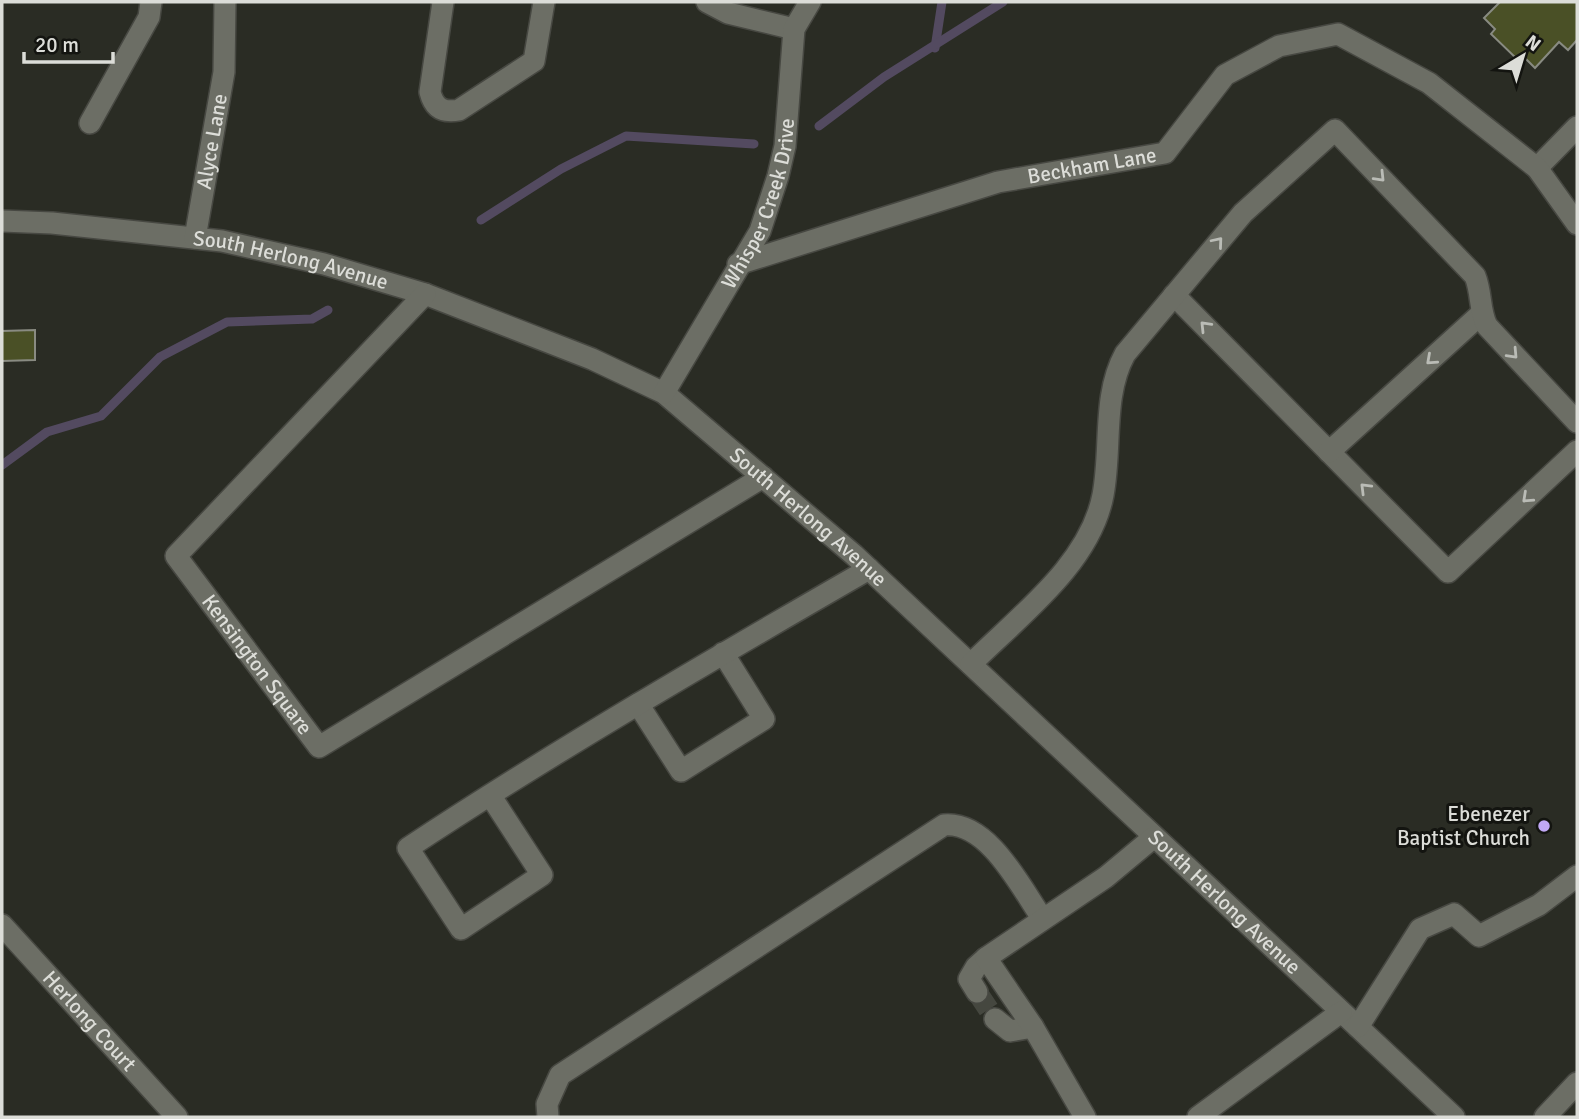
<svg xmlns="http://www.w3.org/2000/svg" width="1579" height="1119" font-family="Signika,sans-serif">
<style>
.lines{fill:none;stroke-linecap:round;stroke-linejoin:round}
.stream{stroke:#534a60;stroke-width:9}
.building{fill:#4a5026;stroke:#898b82;stroke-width:2}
.minor-tunnel{stroke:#45473f;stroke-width:21;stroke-dasharray:21 10;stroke-linecap:butt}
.minor-casing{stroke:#474842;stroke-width:24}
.minor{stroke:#6c6e65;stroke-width:21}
.oneway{stroke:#babcb6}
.poi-dot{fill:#c0a8f4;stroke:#131410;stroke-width:2.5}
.labels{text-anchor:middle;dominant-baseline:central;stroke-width:6;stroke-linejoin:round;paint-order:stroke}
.street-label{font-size:21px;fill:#dcddd8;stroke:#131410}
.poi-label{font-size:21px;fill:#dcddd8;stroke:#131410;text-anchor:end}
</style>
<rect width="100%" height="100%" fill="#2a2c24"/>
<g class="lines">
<g class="stream">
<polyline points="935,48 942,2"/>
<polyline points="819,126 884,77 1003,2"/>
<polyline points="481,220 561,169 626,136 754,144"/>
<polyline points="2,465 47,432 101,416 160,357 227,322 312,319 328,310"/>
</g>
</g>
<g class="building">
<polygon points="1500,2 1577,2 1577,40 1568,50 1559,42 1535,68 1523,56 1519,61 1491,34 1495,29 1484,18"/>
<polygon points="35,330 35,360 2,361 2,331"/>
</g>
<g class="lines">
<polyline class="minor-tunnel" points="977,992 995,1019"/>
<defs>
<g id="minor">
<path d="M443 2 430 92C434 108 443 113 459 110L534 61 544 2"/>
<polyline points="707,2 728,13 794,29"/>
<polyline points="90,123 149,17 151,2"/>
<polyline points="1537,168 1577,127"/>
<path id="s1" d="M2 221 52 223 222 241 324 264 425 294 592 359 664 393 854 555 1454 1117"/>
<path id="s2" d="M195 238 224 72 225 2"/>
<path id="s3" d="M738 264 998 182 1165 153 1225 75 1279 46 1338 34 1429 83 1537 168 1577 224"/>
<path id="s4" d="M425 294 176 556 319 747 763 477"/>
<polyline points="1174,295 1448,572 1577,451"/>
<path id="s5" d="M664 393 760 231 778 176 785 146 794 29 810 2"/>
<polyline points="1329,452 1481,314"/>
<path d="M971 664C1019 616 1090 564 1103 495 1112 448 1102 396 1125 354L1243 213 1335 130 1475 276C1482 293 1479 310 1487 326L1577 422"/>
<polyline points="638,704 681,771 764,719 723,653"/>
<path d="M490 795 542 875 461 929 408 848C558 749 713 659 869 569"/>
<path id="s6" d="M2 925 177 1117"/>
<polyline points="977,992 969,979 976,967 986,958"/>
<polyline points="995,1019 1010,1031 1033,1027"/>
<polyline points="1358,1027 1420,929 1454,914 1479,936 1539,905 1577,876"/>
<path d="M548 1117 547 1104 560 1075 944 825C988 821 1020 886 1042 918"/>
<polyline points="1085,1117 1033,1027 986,958 1106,877 1154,837"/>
<polyline points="1198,1117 1341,1012"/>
<polyline points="1545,1117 1577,1083"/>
</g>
</defs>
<use href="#minor" class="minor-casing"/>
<use href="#minor" class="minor"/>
</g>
<defs><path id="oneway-chevron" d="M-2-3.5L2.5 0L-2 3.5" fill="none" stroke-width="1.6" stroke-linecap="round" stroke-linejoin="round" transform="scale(1.75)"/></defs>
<g class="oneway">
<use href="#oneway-chevron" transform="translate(1380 177) rotate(46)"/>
<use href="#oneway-chevron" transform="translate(1218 242) rotate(-50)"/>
<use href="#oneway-chevron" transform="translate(1205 326) rotate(-134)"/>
<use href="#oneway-chevron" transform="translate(1513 354) rotate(47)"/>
<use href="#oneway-chevron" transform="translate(1431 360) rotate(138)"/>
<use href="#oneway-chevron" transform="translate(1365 488) rotate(-135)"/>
<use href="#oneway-chevron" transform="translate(1527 498) rotate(137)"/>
</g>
<circle class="poi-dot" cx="1544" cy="826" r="7"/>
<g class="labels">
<g class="street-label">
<text stroke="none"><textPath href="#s2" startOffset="98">Alyce Lane</textPath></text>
<text stroke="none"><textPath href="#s3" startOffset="368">Beckham Lane</textPath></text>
<text stroke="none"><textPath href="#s5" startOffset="214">Whisper Creek Drive</textPath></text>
<text stroke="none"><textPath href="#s1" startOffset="292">South Herlong Avenue</textPath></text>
<text stroke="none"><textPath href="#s1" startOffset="880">South Herlong Avenue</textPath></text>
<text stroke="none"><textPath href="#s4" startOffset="497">Kensington Square</textPath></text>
<text stroke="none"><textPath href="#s1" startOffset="1447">South Herlong Avenue</textPath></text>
<text stroke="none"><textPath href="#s6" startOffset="130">Herlong Court</textPath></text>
</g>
<g class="poi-label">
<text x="1530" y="814">Ebenezer<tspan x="1530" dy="24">Baptist Church</tspan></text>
</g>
</g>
<rect width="1579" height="1119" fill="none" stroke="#dcddd8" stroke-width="7"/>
<g transform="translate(1523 56) rotate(38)" stroke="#131410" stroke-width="5" paint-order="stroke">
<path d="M0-5L12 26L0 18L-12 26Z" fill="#dcddd8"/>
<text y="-10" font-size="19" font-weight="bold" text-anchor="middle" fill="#dcddd8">N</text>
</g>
<path d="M24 52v10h89v-10" fill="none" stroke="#dcddd8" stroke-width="3.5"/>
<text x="35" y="52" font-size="21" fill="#dcddd8" stroke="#131410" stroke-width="5" paint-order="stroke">20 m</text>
</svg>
